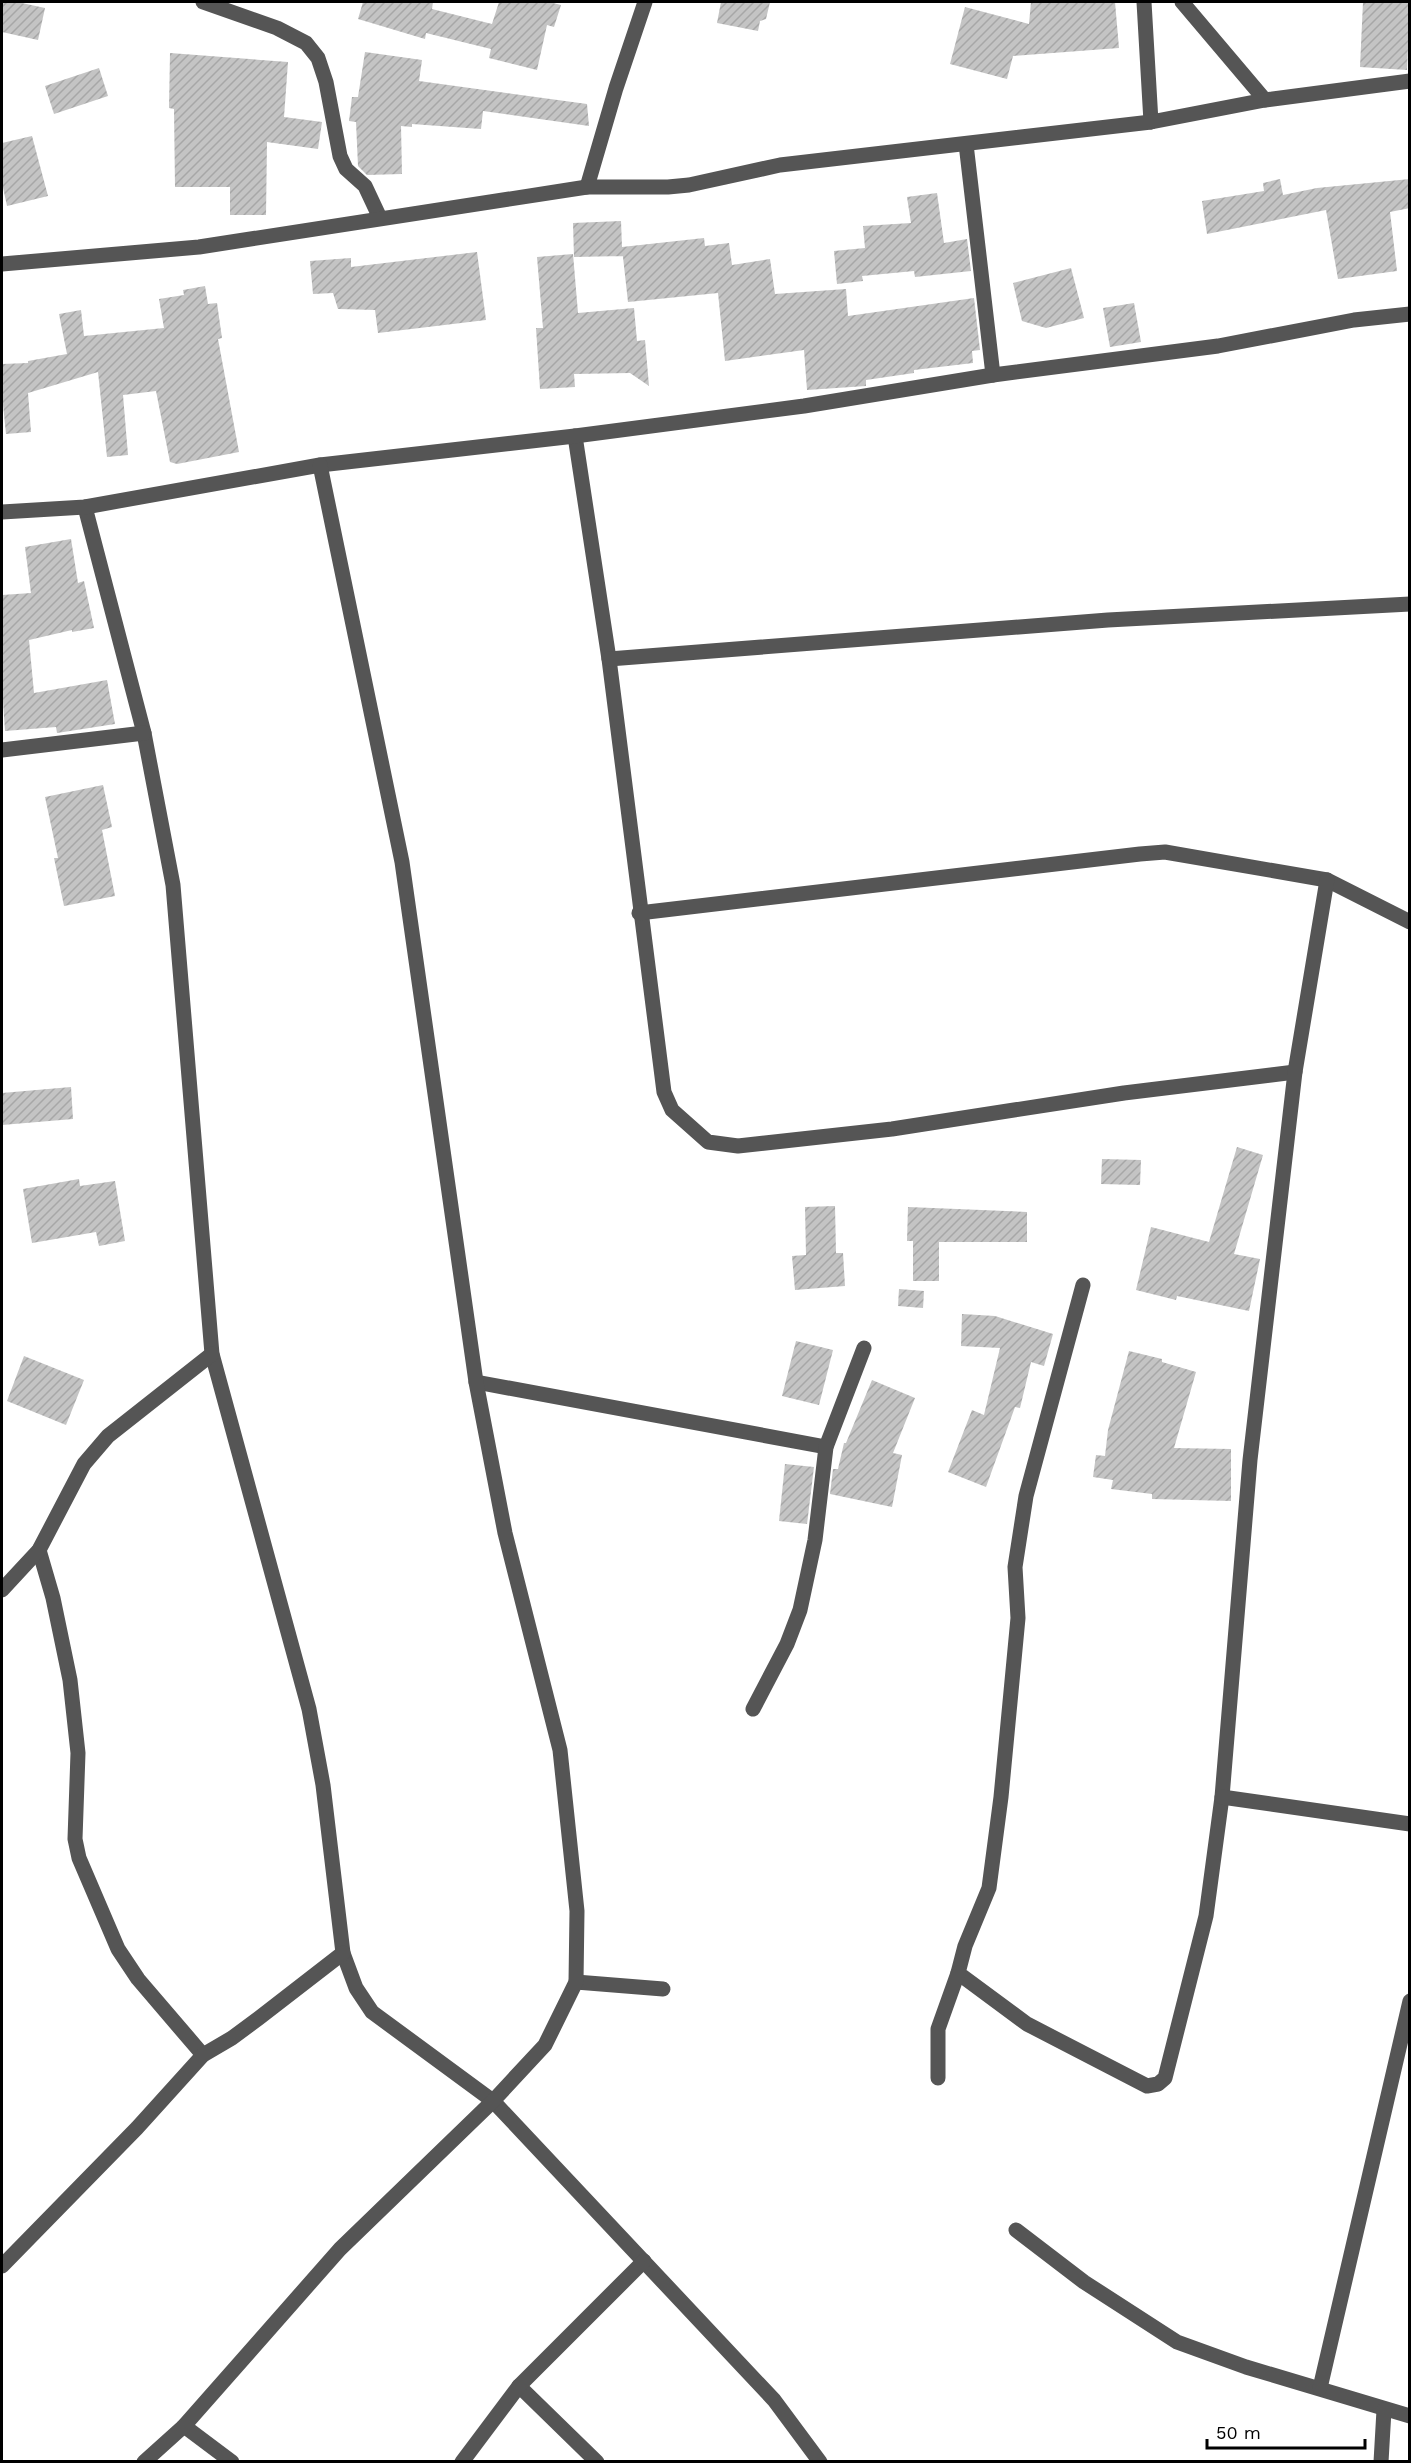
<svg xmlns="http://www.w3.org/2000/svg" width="1411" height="2463" font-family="'Work Sans',sans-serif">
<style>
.building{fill:url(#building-hatch)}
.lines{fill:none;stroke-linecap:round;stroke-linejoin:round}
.minor{stroke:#555;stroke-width:15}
</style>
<defs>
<pattern id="building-hatch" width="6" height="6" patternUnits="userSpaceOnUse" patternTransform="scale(1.5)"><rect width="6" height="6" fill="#c4c4c4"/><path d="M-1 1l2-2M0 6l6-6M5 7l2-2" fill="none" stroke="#a7a7a7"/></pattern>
</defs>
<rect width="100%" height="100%" fill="#fff"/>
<g class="building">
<polygon points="2,2 17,2 45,8 38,40 2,32"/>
<polygon points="363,2 433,2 432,9 492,24 499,2 549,2 561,5 554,27 547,25 537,70 489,58 491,49 426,33 425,39 358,19"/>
<polygon points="721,2 770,2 766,19 760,21 758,31 717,23"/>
<polygon points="1031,2 1115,2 1119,48 1013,56 1007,79 950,64 965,7 1029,24"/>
<polygon points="1363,2 1410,2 1407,70 1360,67"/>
<polygon points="365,52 422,60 419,81 587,104 589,126 483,111 481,129 412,124 412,127 401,126 402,174 367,175 358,166 356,122 349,121 352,97 358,97"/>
<polygon points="170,53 288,62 284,117 322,122 318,149 267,142 266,215 230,215 230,187 175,187 174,109 169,108"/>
<polygon points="99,68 108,96 54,114 45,86"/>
<polygon points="32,136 48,196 7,206 2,183 2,143"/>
<polygon points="1280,179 1283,195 1317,188 1410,179 1410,208 1390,212 1397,271 1338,279 1326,210 1207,234 1202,201 1264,191 1263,183"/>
<polygon points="937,193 944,243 967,239 971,271 915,277 914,271 862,276 863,281 837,284 834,251 865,248 863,226 911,223 907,197"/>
<polygon points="621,221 622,247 704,238 705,246 729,243 732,265 770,259 775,294 846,289 848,316 974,298 980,350 972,351 973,363 914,370 914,373 866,380 866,386 807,390 804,350 725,361 718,293 628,302 622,248 623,256 574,257 573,223"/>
<polygon points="477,252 486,320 378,333 375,310 338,309 333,293 313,294 310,261 351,258 351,267"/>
<polygon points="573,254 578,313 634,308 637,341 645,340 649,386 630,373 574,374 575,387 540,389 536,328 543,328 537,257"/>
<polygon points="1071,268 1084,318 1046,328 1022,321 1013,283"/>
<polygon points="205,286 208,304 217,303 222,338 218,339 239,452 177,464 170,462 156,391 123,395 128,455 107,457 98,372 28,393 31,432 6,434 2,395 2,364 28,363 28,361 67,354 59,314 81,310 84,336 164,328 159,299 184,295 183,290"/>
<polygon points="1134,303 1141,342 1110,347 1103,308"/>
<polygon points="71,539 78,583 84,581 94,628 72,632 72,630 29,640 34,693 107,680 115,724 57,733 56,727 5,731 2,687 2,595 31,593 25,547"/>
<polygon points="103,785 112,827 102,830 115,896 64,906 54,858 58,858 45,797"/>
<polygon points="71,1087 73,1119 2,1125 2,1093"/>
<polygon points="1237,1147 1263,1155 1234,1254 1260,1259 1249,1311 1177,1296 1176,1300 1136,1290 1151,1227 1209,1242"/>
<polygon points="1102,1159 1141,1160 1140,1185 1101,1184"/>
<polygon points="79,1179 80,1186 115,1181 125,1241 99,1246 96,1232 32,1243 23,1189"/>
<polygon points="835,1206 836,1253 843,1253 845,1286 795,1290 792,1256 806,1255 805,1207"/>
<polygon points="908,1207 1027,1212 1027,1242 939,1242 939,1281 913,1281 913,1241 907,1241"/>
<polygon points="899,1289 924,1291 923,1308 898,1306"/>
<polygon points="962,1314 995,1316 1053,1334 1044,1366 1031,1362 1020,1408 1015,1407 986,1487 948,1472 972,1410 984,1415 1000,1348 961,1346"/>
<polygon points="796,1341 833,1350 819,1405 782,1396"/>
<polygon points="1129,1351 1162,1359 1162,1362 1196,1372 1174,1448 1231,1449 1231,1501 1152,1499 1152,1494 1111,1489 1113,1480 1093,1477 1096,1455 1105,1456 1108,1430"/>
<polygon points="24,1356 84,1380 66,1425 7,1401"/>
<polygon points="872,1380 915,1398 893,1453 902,1455 892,1507 830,1494 833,1469 838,1469 844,1443 846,1443"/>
<polygon points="785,1464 814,1467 807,1524 779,1521"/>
</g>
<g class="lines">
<g class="minor">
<polyline points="203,2 277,28 306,43 318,58 326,82 340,156 346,169 365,186 380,218"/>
<polyline points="1144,2 1151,122"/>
<polyline points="1182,2 1265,100"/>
<polyline points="966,144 993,375"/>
<polyline points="587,187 616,88 645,2"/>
<polyline points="2,264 199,247 587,187 668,187 689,185 780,165 1151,122 1265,100 1410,81"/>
<polyline points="575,436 609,659 664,1092 672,1110 708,1142 738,1146 892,1129 1124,1093 1295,1072"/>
<polyline points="85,507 144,733 173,885 212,1354 309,1709 323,1785 343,1953 356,1988 372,2012 493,2101 774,2400 820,2462"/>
<polyline points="2,512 85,507 320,465 575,436 804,406 993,375 1218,346 1354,320 1410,314"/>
<polyline points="609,659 1108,620 1410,604"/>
<polyline points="2,750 144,733"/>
<polyline points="639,913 1140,854 1165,852 1327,880 1410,922"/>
<polyline points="1083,1285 1026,1496 1015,1567 1018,1618 1001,1797 989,1888 965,1946 958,1973 1027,2024 1147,2086 1158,2084 1165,2078 1206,1916 1222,1797 1250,1460 1295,1072 1327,880"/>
<polyline points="476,1382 826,1447"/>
<polyline points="39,1550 53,1598 70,1680 78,1753 75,1839 79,1858 118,1949 138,1979 203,2055"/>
<polyline points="2,1590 39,1550 84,1464 108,1436 212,1354"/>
<polyline points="753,1709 787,1644 800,1610 815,1540 826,1447 864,1348"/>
<polyline points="1222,1797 1410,1824"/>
<polyline points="576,1982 663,1989"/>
<polyline points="938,2078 938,2029 958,1973"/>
<polyline points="1016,2230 1084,2282 1177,2342 1246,2367 1410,2416"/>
<polyline points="2,2266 137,2128 203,2055 232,2038 259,2018 343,1953"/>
<polyline points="519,2386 597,2462"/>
<polyline points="1320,2388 1410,2001"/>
<polyline points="184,2426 232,2462"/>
<polyline points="144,2462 184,2426 340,2249 493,2101 545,2045 576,1982 577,1911 560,1750 505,1533 476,1382 402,862 320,465"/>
<polyline points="462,2462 519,2386 644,2261"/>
<polyline points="1381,2462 1384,2410"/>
</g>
</g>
<rect width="1411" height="2463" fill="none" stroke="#000000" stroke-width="6"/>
<path d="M1207 2439v9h158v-9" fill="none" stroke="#000000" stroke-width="3"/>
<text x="1216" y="2439" font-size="18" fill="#000000" stroke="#ffffff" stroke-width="4.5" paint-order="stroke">50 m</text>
</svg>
